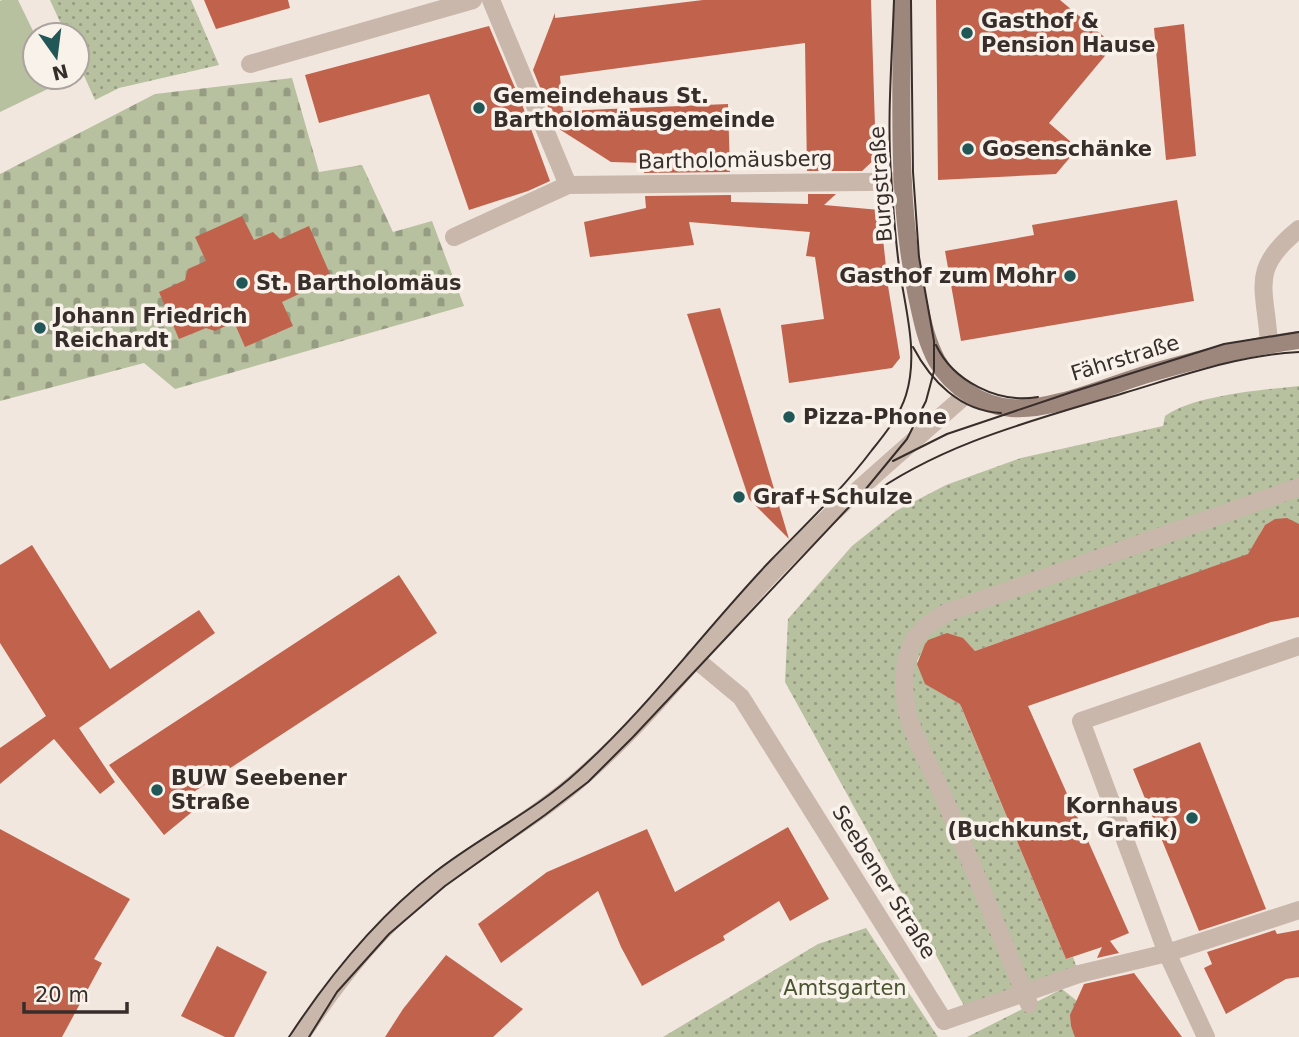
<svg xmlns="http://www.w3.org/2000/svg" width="1299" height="1037" font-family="'DejaVu Sans',sans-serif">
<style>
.grass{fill:url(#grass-dots)}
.cemetery{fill:url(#cemetery-stones)}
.pitch{fill:#b7c09f}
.building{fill:#c1624d}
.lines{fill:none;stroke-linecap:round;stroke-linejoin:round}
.service{stroke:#c9b7ab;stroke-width:18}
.minor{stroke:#c9b7ab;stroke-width:18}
.tertiary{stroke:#c9b7ab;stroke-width:18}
.secondary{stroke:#9d867c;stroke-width:18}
.tram{stroke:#372d2a;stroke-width:2}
.minor-bridge{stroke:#c9b7ab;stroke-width:18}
.poi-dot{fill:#215757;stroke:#f9f2eb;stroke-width:2.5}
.labels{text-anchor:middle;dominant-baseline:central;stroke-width:7;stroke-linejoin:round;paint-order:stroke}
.poi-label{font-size:21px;font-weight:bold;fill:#372d2a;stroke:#f9f2eb;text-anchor:start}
.street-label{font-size:21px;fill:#372d2a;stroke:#f9f2eb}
.park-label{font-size:21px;fill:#49552e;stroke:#f9f2eb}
</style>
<defs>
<pattern id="grass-dots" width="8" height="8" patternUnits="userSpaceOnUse" patternTransform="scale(1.75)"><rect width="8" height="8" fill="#b7c09f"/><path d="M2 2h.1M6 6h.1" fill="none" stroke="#969c82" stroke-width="1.8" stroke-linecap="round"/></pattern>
<pattern id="cemetery-stones" width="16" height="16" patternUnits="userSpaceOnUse" patternTransform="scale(1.75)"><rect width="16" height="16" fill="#b7c09f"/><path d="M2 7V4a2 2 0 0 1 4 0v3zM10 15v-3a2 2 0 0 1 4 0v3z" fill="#969c82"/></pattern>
</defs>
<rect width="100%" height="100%" fill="#f2e7de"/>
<g class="grass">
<polygon points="50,0 191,0 219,65 119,88 95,100 77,60 77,35 66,35"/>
<path d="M1299 386V525C1275 512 1256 523 1258 551L975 651C957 632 951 631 927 641L917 661 925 683 965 690 961 707 1066 959 1073 957 1079 974 968 1013 785 682 788 619 852 546 896 511 946 485 1021 458 1163 426 1165 416C1195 395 1263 390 1299 386Z"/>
<polygon points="866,928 938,1037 663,1037 818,944"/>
<path d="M1062 989 1077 1001C1070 1015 1069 1023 1076 1037H967Z"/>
</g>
<polygon class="cemetery" points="292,78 319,172 362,165 393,232 432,221 464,306 175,389 144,363 0,401 0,174 155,94"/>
<polygon class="pitch" points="2,0 18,0 35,35 35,77 55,77 58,84 0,112 0,1"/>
<g class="building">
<polygon points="204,0 288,0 290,8 216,29"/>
<polygon points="703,0 871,0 876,158 862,171 807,171 805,43 560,76 563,111 728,104 730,172 644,173 643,163 611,162 556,127 533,70 555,13 555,18"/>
<polygon points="936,0 1060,0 1114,45 1049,123 1078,148 1056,174 938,180"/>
<polygon points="1184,24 1196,156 1166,160 1154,28"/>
<polygon points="489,26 523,107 550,181 528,191 469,210 429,94 319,123 305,75"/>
<polygon points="808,194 836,194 824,205 880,210 888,286 900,358 892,368 789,383 781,325 824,319 815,257 806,256 810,232 689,222 694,245 590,257 584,222 646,208 645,196 731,195 731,202 808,204"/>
<polygon points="1177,200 1194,301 961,341 945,251 1034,235 1032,225"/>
<polygon points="242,216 254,240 273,232 280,239 309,226 330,274 300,286 299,294 282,302 293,326 245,347 234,322 215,331 206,328 179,339 159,292 185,280 188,269 206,261 195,237"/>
<polygon points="720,308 789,539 749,499 687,314"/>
<polygon points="1287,518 1299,524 1299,617 1271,622 1028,706 1129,933 1110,941 1119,953 1097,958 1102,947 1066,959 960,704 925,684 917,664 925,644 928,640 947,633 963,638 975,651 1248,554 1265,525 1275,519"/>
<polygon points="32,545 110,669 199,610 215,633 79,728 115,782 100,794 54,739 0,784 0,748 46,716 0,643 0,565"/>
<polygon points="399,575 437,633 189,795 198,807 164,835 109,765"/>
<polygon points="1200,742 1266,909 1199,931 1133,769"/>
<polygon points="788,827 829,899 790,921 779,901 723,936 725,940 642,986 621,947 598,891 501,963 478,924 547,872 647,829 675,892"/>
<polygon points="0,829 130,899 94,959 102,963 62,1037 0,1037"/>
<polygon points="1275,930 1277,934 1299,930 1299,977 1286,979 1226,1014 1204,968 1212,964 1207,952"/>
<polygon points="217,946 267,972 234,1037 225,1037 181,1016"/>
<polygon points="446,955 523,1009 493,1037 385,1037 403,1009"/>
<polygon points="1134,973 1182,1037 1075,1037 1071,1026 1070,1015 1084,984"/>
</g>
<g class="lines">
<g class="service">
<polyline points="867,182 903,181"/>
<path d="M1269 344C1266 288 1248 270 1299 229"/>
<polyline points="1079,974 1167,953 1299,910"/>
<path d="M1029 1004C1001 936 973 868 945 800 933 771 915 742 907 711 904 695 903 674 907 658 912 634 928 623 948 612L1299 487"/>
<polyline points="1206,1037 1167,953 1081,721 1299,646"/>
</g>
<g class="minor">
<polyline points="491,0 568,185 867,182"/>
<polyline points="250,64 473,0"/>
<polyline points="454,237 568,185"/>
<polyline points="694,658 741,697 944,1021"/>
</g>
<path class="tertiary" d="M300 1037C339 978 383 922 440 879 486 844 538 816 582 777 652 716 712 635 777 568 834 508 899 454 961 399L966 392"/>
<path class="secondary" d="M902 0C902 99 896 198 917 296 922 319 926 341 937 361 951 386 982 406 1011 408 1051 411 1105 387 1144 375 1195 360 1247 347 1299 340"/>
<g class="tram">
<path d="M936 345C953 381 998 404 1038 397"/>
<path d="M913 347C931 381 960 411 1001 413"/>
<polyline points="893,461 947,434 1072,392 1224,344 1299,332"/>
<path d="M865 499C941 443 1035 420 1124 393 1181 376 1239 355 1299 352"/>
<path d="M289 1037C329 976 377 917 435 872 481 836 535 811 578 771 649 707 705 629 771 560 806 524 842 490 872 450 885 434 900 415 906 395 919 353 905 308 899 266 895 236 893 206 891 175 887 117 892 59 894 0"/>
<polyline points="309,1037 337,992 389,934 445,886 545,815 588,782 633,737 865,490 907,439 926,401 934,371 934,341 919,257 913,172 911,0"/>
</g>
<polyline class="minor-bridge" points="944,1021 1079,974"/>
</g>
<g class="poi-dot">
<circle cx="967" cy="33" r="7"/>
<circle cx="479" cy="108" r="7"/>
<circle cx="968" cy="149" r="7"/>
<circle cx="1070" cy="276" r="7"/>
<circle cx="242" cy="283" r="7"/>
<circle cx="40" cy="328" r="7"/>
<circle cx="789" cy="417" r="7"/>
<circle cx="739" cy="497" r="7"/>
<circle cx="157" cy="790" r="7"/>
<circle cx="1192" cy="818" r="7"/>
</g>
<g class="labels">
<g class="poi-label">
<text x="981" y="21">Gasthof &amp;<tspan x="981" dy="24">Pension Hause</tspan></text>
<text x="493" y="96">Gemeindehaus St.<tspan x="493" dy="24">Bartholomäusgemeinde</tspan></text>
<text x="982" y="149">Gosenschänke</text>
<text x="1056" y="276" text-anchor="end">Gasthof zum Mohr</text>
<text x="256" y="283">St. Bartholomäus</text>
<text x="54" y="316">Johann Friedrich<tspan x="54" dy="24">Reichardt</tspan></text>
<text x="803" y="417">Pizza-Phone</text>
<text x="753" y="497">Graf+Schulze</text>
<text x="171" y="778">BUW Seebener<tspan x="171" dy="24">Straße</tspan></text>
<text x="1178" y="806" text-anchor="end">Kornhaus<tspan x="1178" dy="24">(Buchkunst, Grafik)</tspan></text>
</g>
<g class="street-label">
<text transform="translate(735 160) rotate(-1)">Bartholomäusberg</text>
<text transform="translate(881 184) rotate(-94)">Burgstraße</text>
<text transform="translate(1125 358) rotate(-17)">Fährstraße</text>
<text transform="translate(884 882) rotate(58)">Seebener Straße</text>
</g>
<g class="park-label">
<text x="845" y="988">Amtsgarten</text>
</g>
</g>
<g transform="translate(56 56) rotate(166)"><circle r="33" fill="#f9f2eb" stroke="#aba39e" stroke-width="2"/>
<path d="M0-5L12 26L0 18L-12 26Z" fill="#215757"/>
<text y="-10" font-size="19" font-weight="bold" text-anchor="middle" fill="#372d2a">N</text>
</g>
<path d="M24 1002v10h103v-10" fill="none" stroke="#372d2a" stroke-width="3.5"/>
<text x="35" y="1002" font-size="21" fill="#372d2a" stroke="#f9f2eb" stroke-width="5" paint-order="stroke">20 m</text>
</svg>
